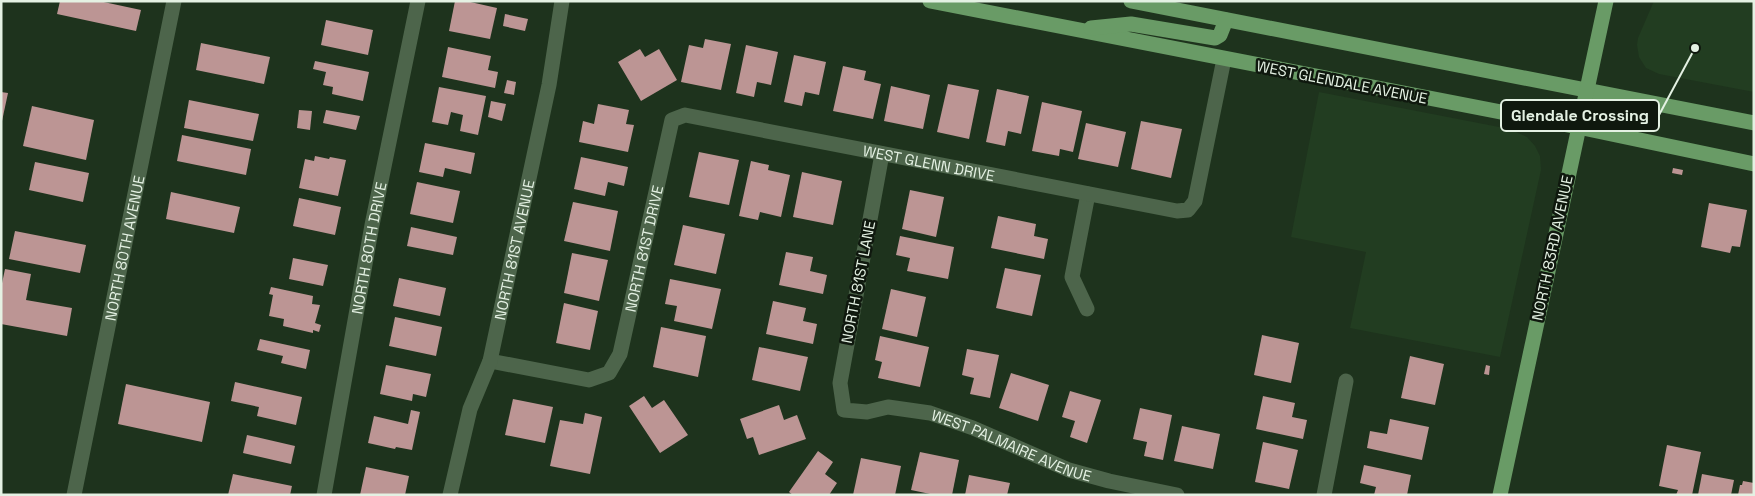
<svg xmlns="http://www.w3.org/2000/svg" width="1755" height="496" font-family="'Space Grotesk',sans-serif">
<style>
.built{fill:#223d21}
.building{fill:#bc9594}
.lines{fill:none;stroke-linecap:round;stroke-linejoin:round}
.minor{stroke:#4d654b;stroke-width:15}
.major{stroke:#699b66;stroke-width:15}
.labels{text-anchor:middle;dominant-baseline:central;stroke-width:5;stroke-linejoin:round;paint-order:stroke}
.street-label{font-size:15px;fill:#e4f1e3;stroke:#0f180e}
.leader{fill:none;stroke:#e4f1e3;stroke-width:2}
.callout-dot{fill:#e4f1e3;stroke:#0f180e;stroke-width:2}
.callout{fill:#0f180e;stroke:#e4f1e3;stroke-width:2}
.callout-label{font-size:16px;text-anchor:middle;font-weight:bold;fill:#e4f1e3}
</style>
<rect width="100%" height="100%" fill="#1e331d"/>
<g class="built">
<polygon points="1654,1 1754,1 1754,92 1659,74 1646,68 1639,57 1637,45 1638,38"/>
<polygon points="1319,92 1499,127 1516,132 1527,137 1535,146 1540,156 1541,170 1500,357 1350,328 1366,252 1291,237"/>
</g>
<g class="building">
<polygon points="60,1 99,1 141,10 136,31 57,14"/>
<polygon points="455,1 466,1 497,8 490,39 449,31"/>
<polygon points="505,14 528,19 525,31 503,26"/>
<polygon points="326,20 373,30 368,55 321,45"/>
<polygon points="705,39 731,44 721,90 681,82 689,45 703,48"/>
<polygon points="201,43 270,57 264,84 196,70"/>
<polygon points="746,45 778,52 771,85 757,82 754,97 736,93"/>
<polygon points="448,47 491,56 488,70 498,72 495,88 442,77"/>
<polygon points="640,49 645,57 659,49 677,80 641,101 618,62"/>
<polygon points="794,55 826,62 819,95 805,92 802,106 784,102"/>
<polygon points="315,61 369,72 363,101 332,94 333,87 323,85 326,72 313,69"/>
<polygon points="843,66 866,71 864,80 881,84 873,119 833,111"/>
<polygon points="507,80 516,82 514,95 504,93"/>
<polygon points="948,84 979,90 969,139 937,132"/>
<polygon points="891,86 930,95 923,129 884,121"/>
<polygon points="439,87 486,96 478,135 460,131 463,115 451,112 448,125 432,122"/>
<polygon points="997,89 1029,96 1021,134 1008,131 1005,146 986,142"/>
<polygon points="1,92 8,93 2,121 1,120"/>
<polygon points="189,100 259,114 253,141 184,128"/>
<polygon points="491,101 506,104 502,121 488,117"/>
<polygon points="1042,102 1082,111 1073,152 1060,149 1059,156 1032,151"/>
<polygon points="598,104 629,110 626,124 634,125 628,152 579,142 583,121 594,124"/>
<polygon points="32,106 94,120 86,160 23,146"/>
<polygon points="299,110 312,111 310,130 297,128"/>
<polygon points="326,110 360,116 356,130 323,123"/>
<polygon points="1141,121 1182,129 1171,178 1131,169"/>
<polygon points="1086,123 1126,132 1118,167 1078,159"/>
<polygon points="182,135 251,149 246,175 177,161"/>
<polygon points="425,143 475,153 471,174 445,168 443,177 419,172"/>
<polygon points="699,152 739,160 729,205 689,197"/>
<polygon points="315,156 329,159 330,157 346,160 338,196 299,188 305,159 314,161"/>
<polygon points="581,157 628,167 624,186 608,182 605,196 574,189"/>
<polygon points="751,161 769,165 768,170 790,175 781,217 760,212 758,220 739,216"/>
<polygon points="35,162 89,173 83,202 29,190"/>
<polygon points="1673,168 1683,170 1682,175 1672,173"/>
<polygon points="802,172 842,181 833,225 793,217"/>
<polygon points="417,182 460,191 453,223 410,214"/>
<polygon points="910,190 944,197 936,237 902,229"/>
<polygon points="171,192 240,207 234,233 166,219"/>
<polygon points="299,198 341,207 335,235 293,226"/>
<polygon points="573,202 618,211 610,251 564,241"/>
<polygon points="1709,203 1747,210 1740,247 1732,246 1730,253 1701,247"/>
<polygon points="998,216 1036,224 1034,236 1048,239 1044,259 991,248"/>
<polygon points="683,225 725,234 716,274 674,265"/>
<polygon points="411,227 457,237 453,255 407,246"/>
<polygon points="15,231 86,245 80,273 9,259"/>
<polygon points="900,236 954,247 948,279 907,271 910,258 896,255"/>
<polygon points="786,252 813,257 810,271 827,275 823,294 779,285"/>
<polygon points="572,253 608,260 599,301 564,293"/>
<polygon points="293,258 328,265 323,286 289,279"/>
<polygon points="1005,268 1041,275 1032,316 996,308"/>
<polygon points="5,269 31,274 26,300 72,308 67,336 1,324 1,288"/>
<polygon points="399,278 446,288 440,316 393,306"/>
<polygon points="670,279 721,289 712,329 674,321 677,306 665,304"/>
<polygon points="271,287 313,296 312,304 320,305 315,323 321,325 319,332 313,330 313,333 283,326 284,319 269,316 273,295 269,294"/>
<polygon points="891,289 926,297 917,337 882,329"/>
<polygon points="773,301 806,308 803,321 817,324 813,344 766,334"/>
<polygon points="564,303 598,311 590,350 556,343"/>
<polygon points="395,317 442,327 436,356 389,346"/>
<polygon points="661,327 706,336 698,377 653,367"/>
<polygon points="1262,335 1299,343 1291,383 1254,375"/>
<polygon points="880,336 929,347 920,387 878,378 882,362 875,360"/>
<polygon points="260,339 310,350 306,369 281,363 283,356 257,350"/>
<polygon points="759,347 808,357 800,391 752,380"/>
<polygon points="967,349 999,355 990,398 970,394 974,378 962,375"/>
<polygon points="1410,356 1444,364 1435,405 1401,398"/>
<polygon points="386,365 431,374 426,397 413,394 412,401 380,394"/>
<polygon points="1486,365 1490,366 1489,375 1484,374"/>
<polygon points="1011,373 1049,385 1038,421 999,408"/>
<polygon points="235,382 302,397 296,425 257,416 259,407 231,401"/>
<polygon points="126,384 210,402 202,442 118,424"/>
<polygon points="1070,391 1101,400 1087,443 1070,437 1075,421 1062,417"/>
<polygon points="644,396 652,408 664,400 688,435 660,453 629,406"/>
<polygon points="1263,396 1295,403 1292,417 1307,420 1303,439 1256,429"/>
<polygon points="513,399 553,407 545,443 505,435"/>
<polygon points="779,405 784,420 797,415 806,439 759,455 753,437 747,439 740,419"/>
<polygon points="1140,408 1172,415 1163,460 1144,456 1147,442 1133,439"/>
<polygon points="411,410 420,412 412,450 396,447 395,449 368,443 374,416 408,424"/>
<polygon points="585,413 602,417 590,474 550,466 560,420 583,424"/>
<polygon points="1390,419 1429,427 1422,460 1367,448 1370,431 1387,434"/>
<polygon points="1182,426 1220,434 1213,469 1174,461"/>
<polygon points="247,435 295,446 291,464 243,453"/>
<polygon points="1263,442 1298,450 1289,489 1255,482"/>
<polygon points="1667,445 1701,452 1692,495 1676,495 1678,490 1659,486"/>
<polygon points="818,451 833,462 825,474 837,483 829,495 793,495 789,492"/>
<polygon points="920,452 959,460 952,495 935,495 911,490"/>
<polygon points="861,458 901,466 895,495 853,495"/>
<polygon points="1364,465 1411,475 1407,495 1374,495 1376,487 1360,483"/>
<polygon points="366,467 409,476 405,495 360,495"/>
<polygon points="233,474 292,486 290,495 228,495"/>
<polygon points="1702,474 1734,480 1731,495 1698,495"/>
<polygon points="969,475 1010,483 1007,495 965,495"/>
<polygon points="1743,481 1754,483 1754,495 1738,495 1740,485 1742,485"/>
</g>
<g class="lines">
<g class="minor">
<path id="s1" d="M882 154 840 383 844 410 867 412 888 407 930 413 973 428 1069 470 1109 481 1177 495"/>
<polyline points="1087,309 1072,277 1088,194"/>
<path id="s2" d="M490 361 589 380 609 373 620 354 672 120 685 115 1177 211 1188 210 1195 201 1224 59"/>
<path id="s3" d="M74 495 174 1"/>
<path id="s4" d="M324 495 372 225 418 1"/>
<path id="s5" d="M450 495 470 409 490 361 549 85 562 1"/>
<polyline points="1324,495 1346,381"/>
</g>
<g class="major">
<polyline points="930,1 1578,127 1754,164"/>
<polyline points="1131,1 1754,123"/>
<polyline points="1091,28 1131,24 1215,38 1220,35 1226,20"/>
<polyline points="1500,495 1606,1"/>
</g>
</g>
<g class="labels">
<g class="street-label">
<text transform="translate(1342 82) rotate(11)">WEST GLENDALE AVENUE</text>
<text stroke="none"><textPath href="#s2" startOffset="646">WEST GLENN DRIVE</textPath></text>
<text stroke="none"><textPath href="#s3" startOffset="252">NORTH 80TH AVENUE</textPath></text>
<text stroke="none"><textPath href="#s4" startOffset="251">NORTH 80TH DRIVE</textPath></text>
<text stroke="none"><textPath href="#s2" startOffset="252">NORTH 81ST DRIVE</textPath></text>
<text transform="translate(1552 248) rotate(-78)">NORTH 83RD AVENUE</text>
<text stroke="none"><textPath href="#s5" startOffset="254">NORTH 81ST AVENUE</textPath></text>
<text transform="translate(858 282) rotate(-79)">NORTH 81ST LANE</text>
<text stroke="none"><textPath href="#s1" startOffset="435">WEST PALMAIRE AVENUE</textPath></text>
</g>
</g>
<path class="leader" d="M1695 48L1659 115"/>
<circle class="callout-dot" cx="1695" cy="48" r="5"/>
<rect class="callout" x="1501" y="100" width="158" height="31" rx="5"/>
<g class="callout-label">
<text x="1580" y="121">Glendale Crossing</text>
</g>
<rect width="1755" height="496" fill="none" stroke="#e4f1e3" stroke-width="5"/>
</svg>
